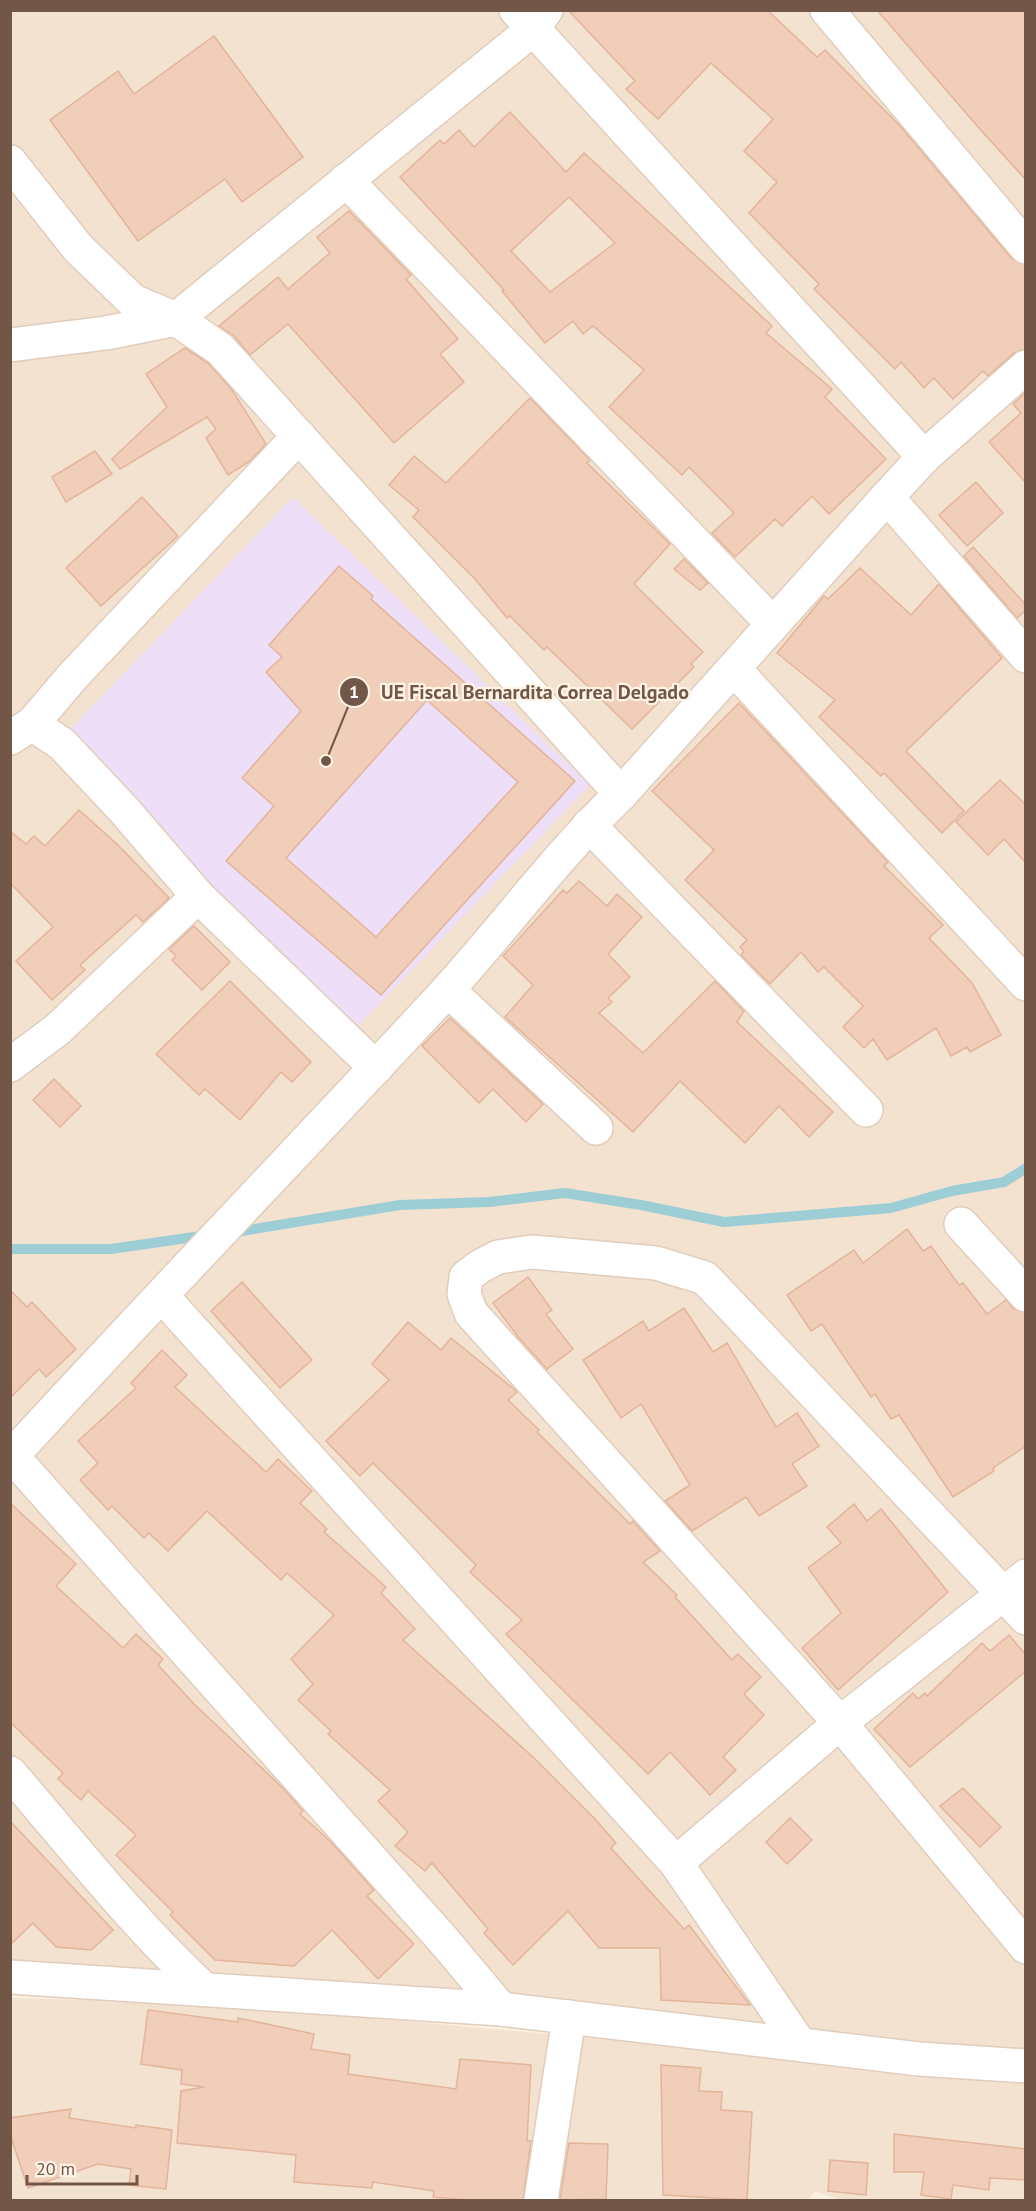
<svg xmlns="http://www.w3.org/2000/svg" width="1036" height="2211" font-family="'PT Sans',sans-serif">
<style>
.residential{fill:#f3e2d0}
.education{fill:#eedef8}
.lines{fill:none;stroke-linecap:round;stroke-linejoin:round}
.stream{stroke:#9dced6;stroke-width:10}
.building{fill:#f1ceb9;stroke:#e3b49a;stroke-width:1.5;fill-rule:evenodd}
.minor-casing{stroke:#e0cdbd;stroke-width:36}
.minor{stroke:#fff;stroke-width:33}
.leader{fill:none;stroke:#725749;stroke-width:2}
.callout-dot{fill:#725749;stroke:#fff5e7;stroke-width:2}
.mark-label{font-size:18px;text-anchor:middle;font-weight:bold;fill:#fff}
.callout-label{font-size:20px;text-anchor:middle;font-weight:bold;fill:#725749;stroke:#fff5e7;stroke-width:4.5;stroke-linejoin:round;paint-order:stroke}
</style>
<rect width="100%" height="100%" fill="#fcf1e1"/>
<g class="residential">
<polygon points="10,11 1025,11 1025,2057 11,1978"/>
<polygon points="11,1998 205,2003 1025,2077 1025,2200 840,2200 815,2191 808,2200 11,2200"/>
</g>
<polygon class="education" points="293,497 590,785 355,1029 62,738"/>
<g class="lines">
<g class="stream">
<polyline points="230,1233 400,1205 489,1202 565,1193 641,1205 724,1222 821,1214 891,1208 952,1191 1004,1182 1026,1168"/>
<polyline points="10,1249 111,1249 208,1235"/>
</g>
</g>
<g class="building">
<polygon points="568,10 767,10 817,57 825,50 901,127 1012,259 1026,265 1026,349 1014,353 988,376 983,371 953,399 934,378 924,388 901,362 895,369 814,289 819,284 749,213 777,182 744,151 773,119 711,63 658,119 626,89 635,81"/>
<polygon points="877,10 1026,10 1026,180 978,127"/>
<polygon points="214,36 303,157 242,202 225,179 138,241 50,120 118,71 134,94"/>
<path d="M510 112 566 172 584 153 772 326 766 333 832 389 825 397 886 459 829 514 812 496 782 526 775 519 735 557 712 533 734 513 689 467 682 475 609 407 644 370 593 326 583 334 573 321 545 343 502 291 504 290 400 177 440 140 444 144 459 130 474 147ZM569 197 615 243 550 292 511 251Z"/>
<polygon points="349,211 411,275 406,279 458,339 440,354 464,382 394,443 288,324 250,355 234,336 219,326 278,277 288,289 330,253 317,237"/>
<polygon points="185,348 208,363 232,390 266,444 250,461 228,475 206,438 216,429 207,417 120,469 112,459 167,407 146,374"/>
<polygon points="1026,392 1026,483 989,442 1021,413 1013,404"/>
<polygon points="530,398 590,460 587,463 670,544 634,584 703,652 691,664 694,667 632,729 547,647 544,650 510,616 507,618 475,579 413,517 419,510 389,485 414,456 446,483"/>
<polygon points="95,451 112,474 66,502 52,477"/>
<polygon points="976,482 1003,513 967,546 939,515"/>
<polygon points="142,497 178,536 101,606 66,568"/>
<polygon points="973,547 1026,605 1026,610 1017,618 964,556"/>
<polygon points="684,559 708,583 700,590 674,569"/>
<path d="M339 566 373 596 371 599 575 781 381 995 226 861 274 806 242 778 301 711 266 672 282 657 269 645ZM427 700 518 782 376 937 286 858Z"/>
<polygon points="860,568 911,615 939,584 1002,658 906,751 964,811 942,833 884,773 881,776 819,717 835,700 777,653 824,596 828,599"/>
<polygon points="739,703 888,862 884,866 943,925 929,938 972,983 1001,1035 970,1052 967,1047 951,1056 936,1028 887,1060 873,1039 864,1048 843,1027 863,1006 824,967 818,972 801,952 770,984 741,955 744,951 740,947 747,940 685,880 714,850 652,791"/>
<polygon points="1000,780 1026,805 1026,863 1004,839 988,855 956,822"/>
<polygon points="79,810 119,846 169,898 143,922 136,915 80,965 85,970 52,1000 16,961 53,927 10,883 10,831 26,844 34,836 45,846"/>
<polygon points="579,881 607,906 617,894 642,917 608,954 630,977 608,998 612,1002 599,1013 643,1053 715,981 744,1011 737,1022 833,1112 809,1137 779,1106 745,1143 680,1081 633,1132 505,1017 533,985 503,956 563,890 567,893"/>
<polygon points="194,926 230,962 202,990 172,960 176,956 169,949"/>
<polygon points="230,981 311,1062 292,1082 281,1072 240,1120 205,1089 199,1095 156,1054"/>
<polygon points="450,1018 543,1104 526,1122 493,1089 479,1103 422,1046"/>
<polygon points="54,1079 81,1106 60,1127 33,1100"/>
<polygon points="907,1229 923,1251 931,1246 959,1285 963,1283 987,1314 1006,1300 1013,1308 1026,1313 1026,1446 993,1468 994,1471 953,1497 899,1415 891,1419 875,1394 871,1397 822,1324 811,1331 787,1295 854,1250 863,1263"/>
<polygon points="528,1277 552,1310 546,1314 573,1349 547,1369 519,1338 493,1303"/>
<polygon points="242,1282 312,1360 280,1388 211,1311"/>
<polygon points="10,1290 27,1307 32,1302 76,1349 46,1377 39,1369 10,1398"/>
<polygon points="684,1308 713,1352 727,1343 776,1427 797,1413 819,1446 792,1464 807,1486 759,1516 746,1497 692,1531 665,1501 690,1485 641,1404 621,1418 583,1360 643,1321 649,1331"/>
<polygon points="408,1322 441,1350 451,1338 515,1390 517,1392 508,1400 539,1430 537,1432 630,1524 633,1521 660,1551 643,1562 677,1595 675,1597 732,1660 738,1654 761,1677 744,1694 764,1715 723,1757 736,1770 710,1795 670,1752 648,1774 506,1634 522,1620 470,1572 476,1565 373,1463 360,1476 326,1441 389,1380 372,1364"/>
<polygon points="162,1350 187,1375 175,1387 266,1472 278,1459 312,1491 300,1503 327,1529 324,1532 386,1587 381,1593 415,1629 403,1640 534,1758 595,1819 616,1843 611,1848 684,1929 689,1925 750,2005 661,2000 660,1948 599,1948 568,1911 513,1965 484,1933 488,1929 432,1863 425,1871 395,1846 408,1832 378,1801 390,1790 328,1734 331,1731 298,1700 313,1684 291,1659 334,1615 287,1573 281,1580 207,1511 168,1551 149,1533 144,1538 112,1506 108,1510 80,1480 98,1463 78,1441 136,1388 131,1383"/>
<polygon points="10,1503 76,1564 56,1586 123,1648 136,1634 163,1659 158,1665 194,1704 283,1788 303,1811 300,1814 331,1842 374,1890 367,1896 414,1944 378,1979 332,1930 294,1966 215,1960 170,1915 173,1912 116,1855 136,1835 88,1791 81,1800 58,1779 63,1773 10,1722"/>
<polygon points="854,1504 867,1521 881,1509 948,1592 838,1690 802,1648 841,1613 808,1568 841,1543 827,1527"/>
<polygon points="1009,1635 1026,1655 1026,1671 910,1767 874,1729 913,1693 918,1699 925,1693 927,1696 982,1643 990,1651"/>
<polygon points="963,1788 1001,1827 980,1847 940,1806"/>
<polygon points="790,1818 812,1840 787,1864 766,1842"/>
<polygon points="10,1821 113,1930 91,1950 56,1947 33,1923 10,1945"/>
<polygon points="148,2010 238,2022 238,2018 314,2034 311,2049 350,2055 348,2074 456,2089 460,2059 531,2065 527,2141 531,2141 523,2200 467,2200 433,2197 434,2191 373,2182 372,2188 294,2182 296,2155 177,2143 181,2091 204,2087 181,2084 182,2070 141,2064"/>
<polygon points="661,2065 701,2068 699,2091 722,2092 721,2110 752,2112 747,2200 663,2195"/>
<polygon points="71,2109 69,2118 136,2128 136,2125 172,2130 166,2189 129,2185 131,2169 98,2164 28,2188 11,2137 10,2118"/>
<polygon points="894,2134 1026,2149 1026,2180 990,2178 989,2190 953,2185 951,2199 921,2195 924,2172 894,2172"/>
<polygon points="569,2143 608,2144 606,2199 560,2200"/>
<polygon points="830,2160 868,2163 866,2195 828,2191"/>
</g>
<g class="lines">
<defs>
<g id="minor">
<polyline points="516,10 924,457"/>
<polyline points="827,10 1026,247"/>
<polyline points="10,162 78,248 133,301 176,319 220,349 621,794"/>
<polyline points="346,180 773,624"/>
<polyline points="10,345 106,333 176,319 532,30 546,10"/>
<polyline points="887,497 1026,656"/>
<polyline points="734,669 1026,984"/>
<polyline points="32,724 62,744 124,810 198,896 376,1068"/>
<polyline points="10,738 32,724 73,676 299,436"/>
<polyline points="589,825 866,1110"/>
<polyline points="448,990 596,1128"/>
<polyline points="10,1065 58,1029 198,896"/>
<polyline points="961,1224 1026,1295"/>
<polyline points="162,1296 676,1863 799,2043"/>
<polyline points="12,1456 445,1942 501,2009"/>
<path d="M10 1458C149 1306 292 1158 432 1007 497 938 552 860 621 794L887 497 924 457 1026 367"/>
<polyline points="1026,1618 705,1278 656,1263 532,1252 498,1257 479,1267 466,1277 464,1294 471,1313 840,1723 1026,1947"/>
<path d="M10 1773C73 1846 133 1923 204 1989"/>
<polyline points="676,1863 840,1723 1026,1576"/>
<polyline points="10,1977 501,2009 919,2059 1026,2066"/>
<polyline points="541,2200 569,2017"/>
</g>
</defs>
<use href="#minor" class="minor-casing"/>
<use href="#minor" class="minor"/>
</g>
<path class="leader" d="M326 761L354 692"/>
<g class="callout-dot">
<circle cx="326" cy="761" r="6"/>
<circle cx="354" cy="692" r="15"/>
</g>
<g class="mark-label">
<text x="354" y="698">1</text>
</g>
<g class="callout-label">
<text x="535" y="699">UE Fiscal Bernardita Correa Delgado</text>
</g>
<rect width="1036" height="2211" fill="none" stroke="#725749" stroke-width="24"/>
<path d="M27 2175v9h110v-9" fill="none" stroke="#725749" stroke-width="3"/>
<text x="36" y="2175" font-size="18" fill="#725749" stroke="#fff5e7" stroke-width="4.5" paint-order="stroke">20 m</text>
</svg>
